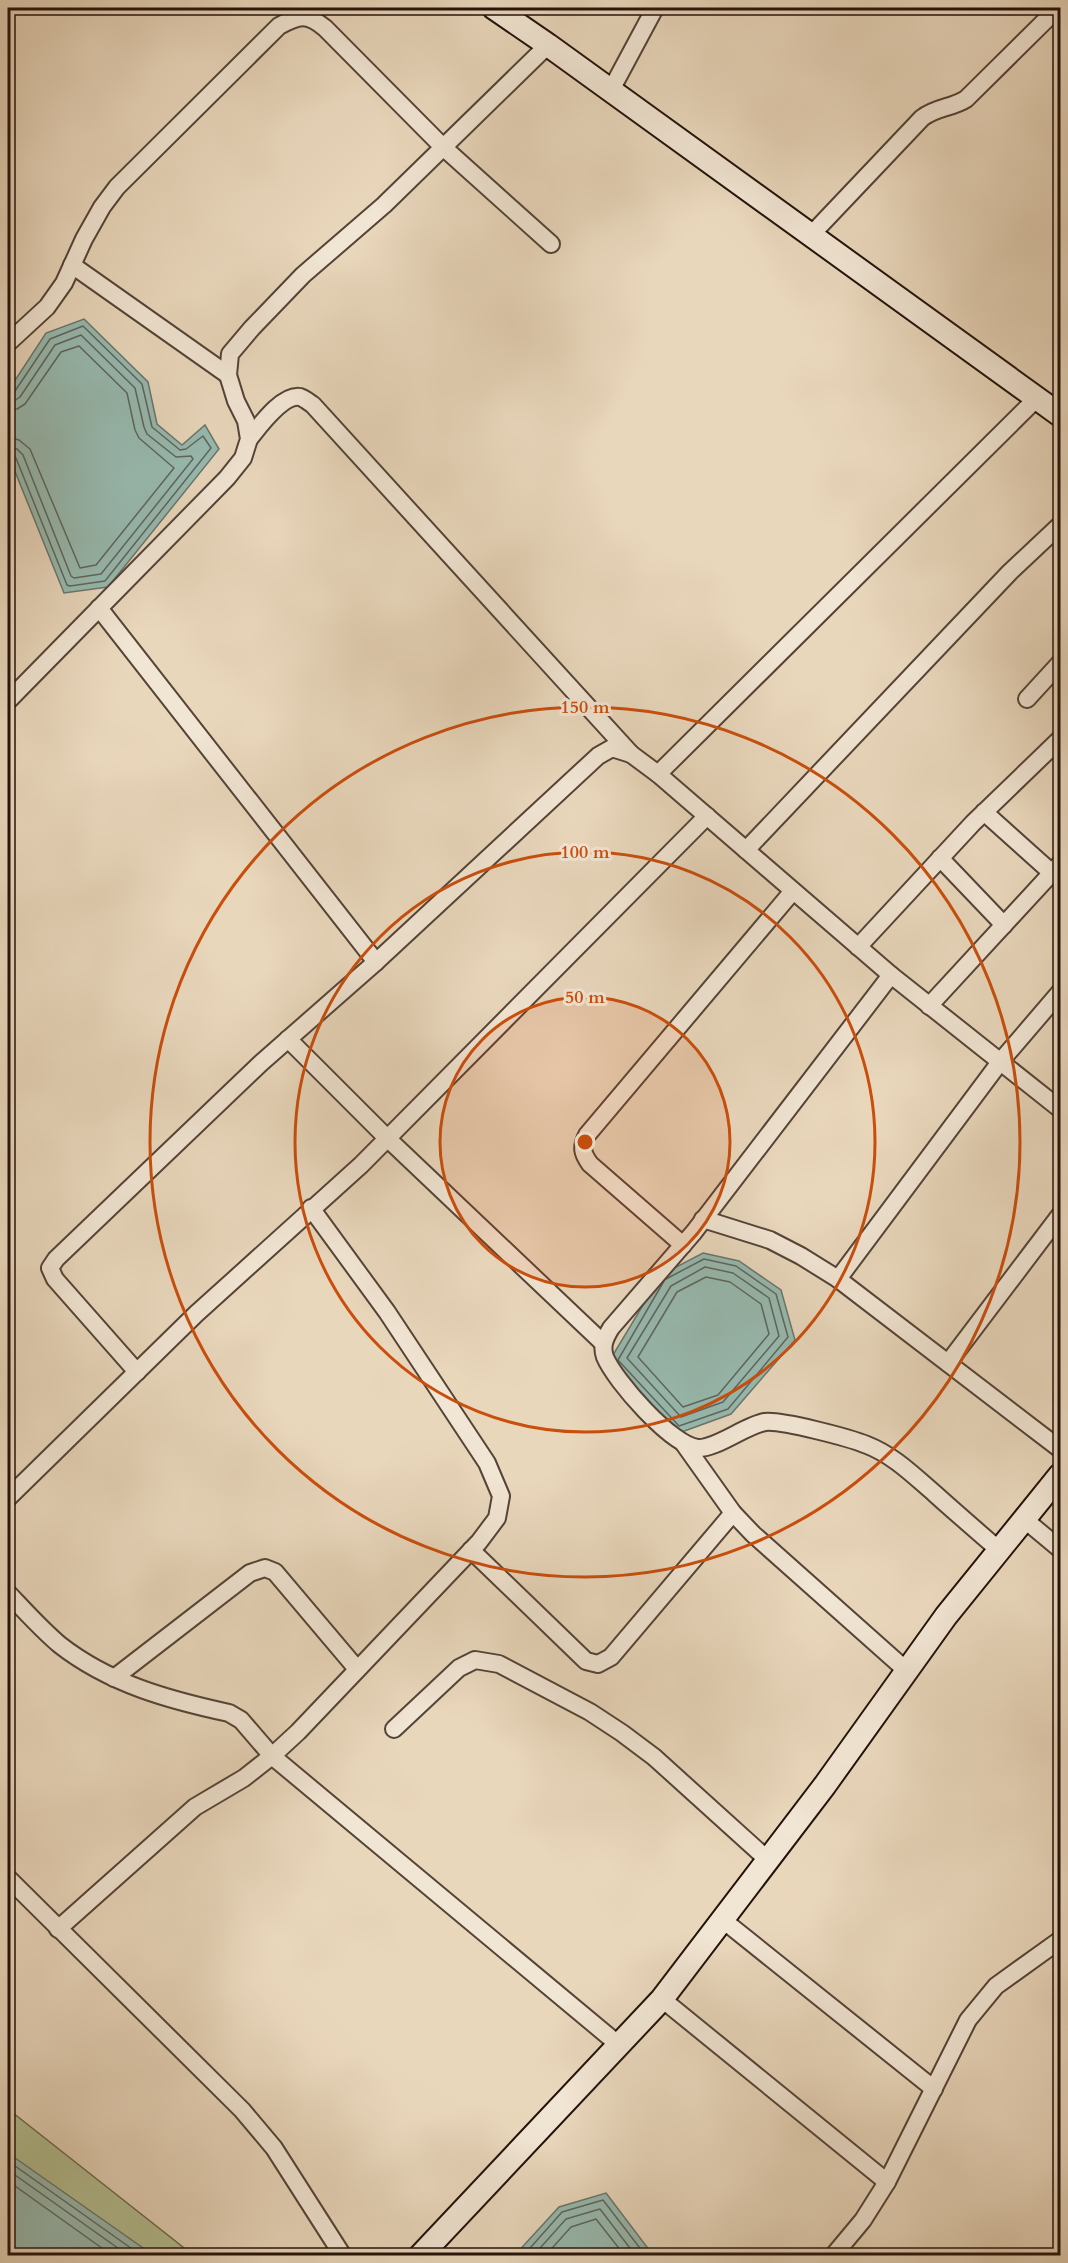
<svg xmlns="http://www.w3.org/2000/svg" width="1068" height="2263" font-family="Cardo,serif">
<style>
.green{fill:#b4bf92;stroke:#6c684e;stroke-width:1.5}
.water{fill:#97bab0;stroke:#69776e;stroke-width:1.5}
.lines{fill:none;stroke-linecap:round;stroke-linejoin:round}
.shore{stroke:#5d665e;stroke-width:1.5}
.street-casing{stroke:#544337;stroke-width:20}
.secondary-casing{stroke:#23120b;stroke-width:26}
.street{stroke:#f1e5d3;stroke-width:16}
.secondary{stroke:#f1e5d3;stroke-width:22}
.ring{fill:none;stroke:#ca4e0c;stroke-width:3}
.centre{fill:#ca4e0c;stroke:#f1e5d3;stroke-width:3}
.ring-label{font-size:18px;text-anchor:middle;font-weight:bold;fill:#ca4e0c;stroke:#f1e5d3;stroke-width:6;stroke-linejoin:round;paint-order:stroke}
</style>
<rect width="100%" height="100%" fill="#e9d7bc"/>
<filter id="stains"><feTurbulence type="fractalNoise" baseFrequency=".00333" numOctaves="4"/><feColorMatrix values="0 0 0 0 .2 0 0 0 0 .09 0 0 0 0 .02 0 0 0 .5 -.17"/></filter>
<radialGradient id="worn" r=".72"><stop offset=".6" stop-color="#630" stop-opacity="0"/><stop offset="1" stop-color="#630" stop-opacity=".3"/></radialGradient>
<polygon class="green" points="8,2109 193,2255 8,2255"/>
<g class="water">
<polygon points="84,319 148,382 157,424 182,445 205,425 219,449 108,587 64,593 8,454 8,391 46,333"/>
<polygon points="703,1253 739,1261 781,1290 795,1340 731,1414 676,1434 610,1360 661,1275"/>
<polygon points="8,2153 153,2255 8,2255"/>
<polygon points="606,2193 653,2255 515,2255 559,2207"/>
</g>
<g class="lines">
<g class="shore">
<polyline points="8,394 15,391 50,339 83,326 142,384 152,427 180,450 186,449 203,436 211,448 105,581 70,586 67,585 16,458 12,455 8,454"/>
<polyline points="8,401 14,401 20,397 55,345 81,335 135,388 144,427 147,434 176,457 191,456 193,459 101,574 74,578 71,576 23,455 17,449 8,447"/>
<polyline points="8,410 17,409 25,404 61,352 79,346 127,393 135,430 139,438 174,468 96,565 80,568 30,449 19,440 8,437"/>
<polygon points="705,1267 733,1273 769,1298 779,1336 723,1402 681,1417 627,1358 671,1286"/>
<polygon points="706,1277 730,1282 761,1304 769,1334 718,1395 683,1407 638,1357 677,1292"/>
<polyline points="664,1281 618,1360 679,1426 728,1409 788,1337 776,1294 736,1266 704,1259 666,1279"/>
<polyline points="8,2161 142,2256"/>
<polyline points="8,2170 129,2256"/>
<polyline points="8,2181 113,2256"/>
<polyline points="523,2256 562,2212 603,2200 646,2256"/>
<polyline points="533,2256 566,2219 600,2209 636,2256"/>
<polyline points="545,2256 571,2227 596,2219 625,2256"/>
</g>
<defs>
<g id="street">
<polyline points="611,90 655,8"/>
<path d="M811 235 922 118C936 107 952 108 966 99L1058 8"/>
<polyline points="72,265 228,375"/>
<path d="M8 343 47 307 64 283 84 239 102 207 117 187 279 26C299 15 307 13 325 28L443 147 551 244"/>
<path d="M249 439C259 427 282 394 300 397 304 398 310 403 313 405L631 754"/>
<polyline points="99,608 376,962"/>
<polyline points="1027,699 1060,663"/>
<polyline points="8,701 227,478 243,458 249,439 246,421 236,401 228,375 230,354 252,328 303,275 384,205 548,45"/>
<polyline points="658,774 1036,399"/>
<polyline points="984,812 1052,873"/>
<polyline points="746,850 1010,572 1060,525"/>
<polyline points="940,858 1004,925"/>
<polyline points="858,947 973,823 1060,739"/>
<path d="M891 975 694 1232 611 1328C605 1338 601 1346 605 1357 615 1381 672 1446 698 1448 716 1449 746 1425 765 1422 782 1420 850 1438 867 1445 893 1455 913 1475 934 1493 955 1512 977 1531 999 1550"/>
<polyline points="929,1006 1060,864"/>
<polyline points="288,1039 387,1138 603,1343"/>
<polyline points="703,1219 770,1240 801,1256 838,1279 1060,1449"/>
<path d="M683 1245 590 1164C582 1153 581 1147 587 1135L793 891"/>
<polyline points="838,1279 1000,1062 1060,992"/>
<polyline points="948,1363 1060,1215"/>
<polyline points="137,1372 55,1279 50,1268 56,1259 261,1063 376,962 598,756 612,748 631,754 658,774 891,975 1060,1109"/>
<polyline points="684,1444 733,1513 753,1534 907,1671"/>
<polyline points="8,1498 196,1314 361,1165 707,816"/>
<polyline points="1024,1519 1060,1549"/>
<polyline points="471,1550 586,1661 598,1664 611,1657 733,1513"/>
<path d="M8 1593C25 1611 41 1629 60 1645 110 1684 169 1700 229 1713L241 1720 272 1756 619 2045"/>
<polyline points="114,1678 250,1573 265,1568 275,1572 357,1669"/>
<polyline points="394,1729 459,1668 475,1660 499,1664 590,1712 622,1733 654,1757 768,1860"/>
<polyline points="8,1878 242,2110 274,2148 343,2256"/>
<polyline points="723,1920 934,2089"/>
<polyline points="58,1929 195,1807 244,1778 272,1756 298,1732 479,1542 497,1518 501,1496 487,1463 387,1312 311,1208"/>
<polyline points="662,1999 887,2182"/>
<polyline points="833,2256 863,2220 887,2182 968,2020 996,1986 1060,1940"/>
</g>
<g id="secondary">
<polyline points="494,8 548,45 1060,415"/>
<polyline points="420,2256 662,1999 825,1785 946,1616 1060,1475"/>
</g>
</defs>
<use href="#street" class="street-casing"/>
<use href="#secondary" class="secondary-casing"/>
<use href="#street" class="street"/>
<use href="#secondary" class="secondary"/>
</g>
<circle cx="585" cy="1142" r="145" fill="#ca4e0c" fill-opacity=".12"/>
<g class="ring">
<circle cx="585" cy="1142" r="145"/>
<circle cx="585" cy="1142" r="290"/>
<circle cx="585" cy="1142" r="435"/>
</g>
<circle cx="585" cy="1142" r="9" class="centre"/>
<g class="ring-label">
<text x="585" y="713">150 m</text>
<text x="585" y="858">100 m</text>
<text x="585" y="1003">50 m</text>
</g>
<rect width="1068" height="2263" fill="none" stroke="#e9d7bc" stroke-width="30"/>
<rect x="9" y="9" width="1050" height="2245" fill="none" stroke="#23120b" stroke-width="3"/>
<rect x="15" y="15" width="1038" height="2233" fill="none" stroke="#23120b" stroke-width="1.5"/>
<rect width="100%" height="100%" filter="url(#stains)"/>
<rect width="100%" height="100%" fill="url(#worn)"/>
</svg>
